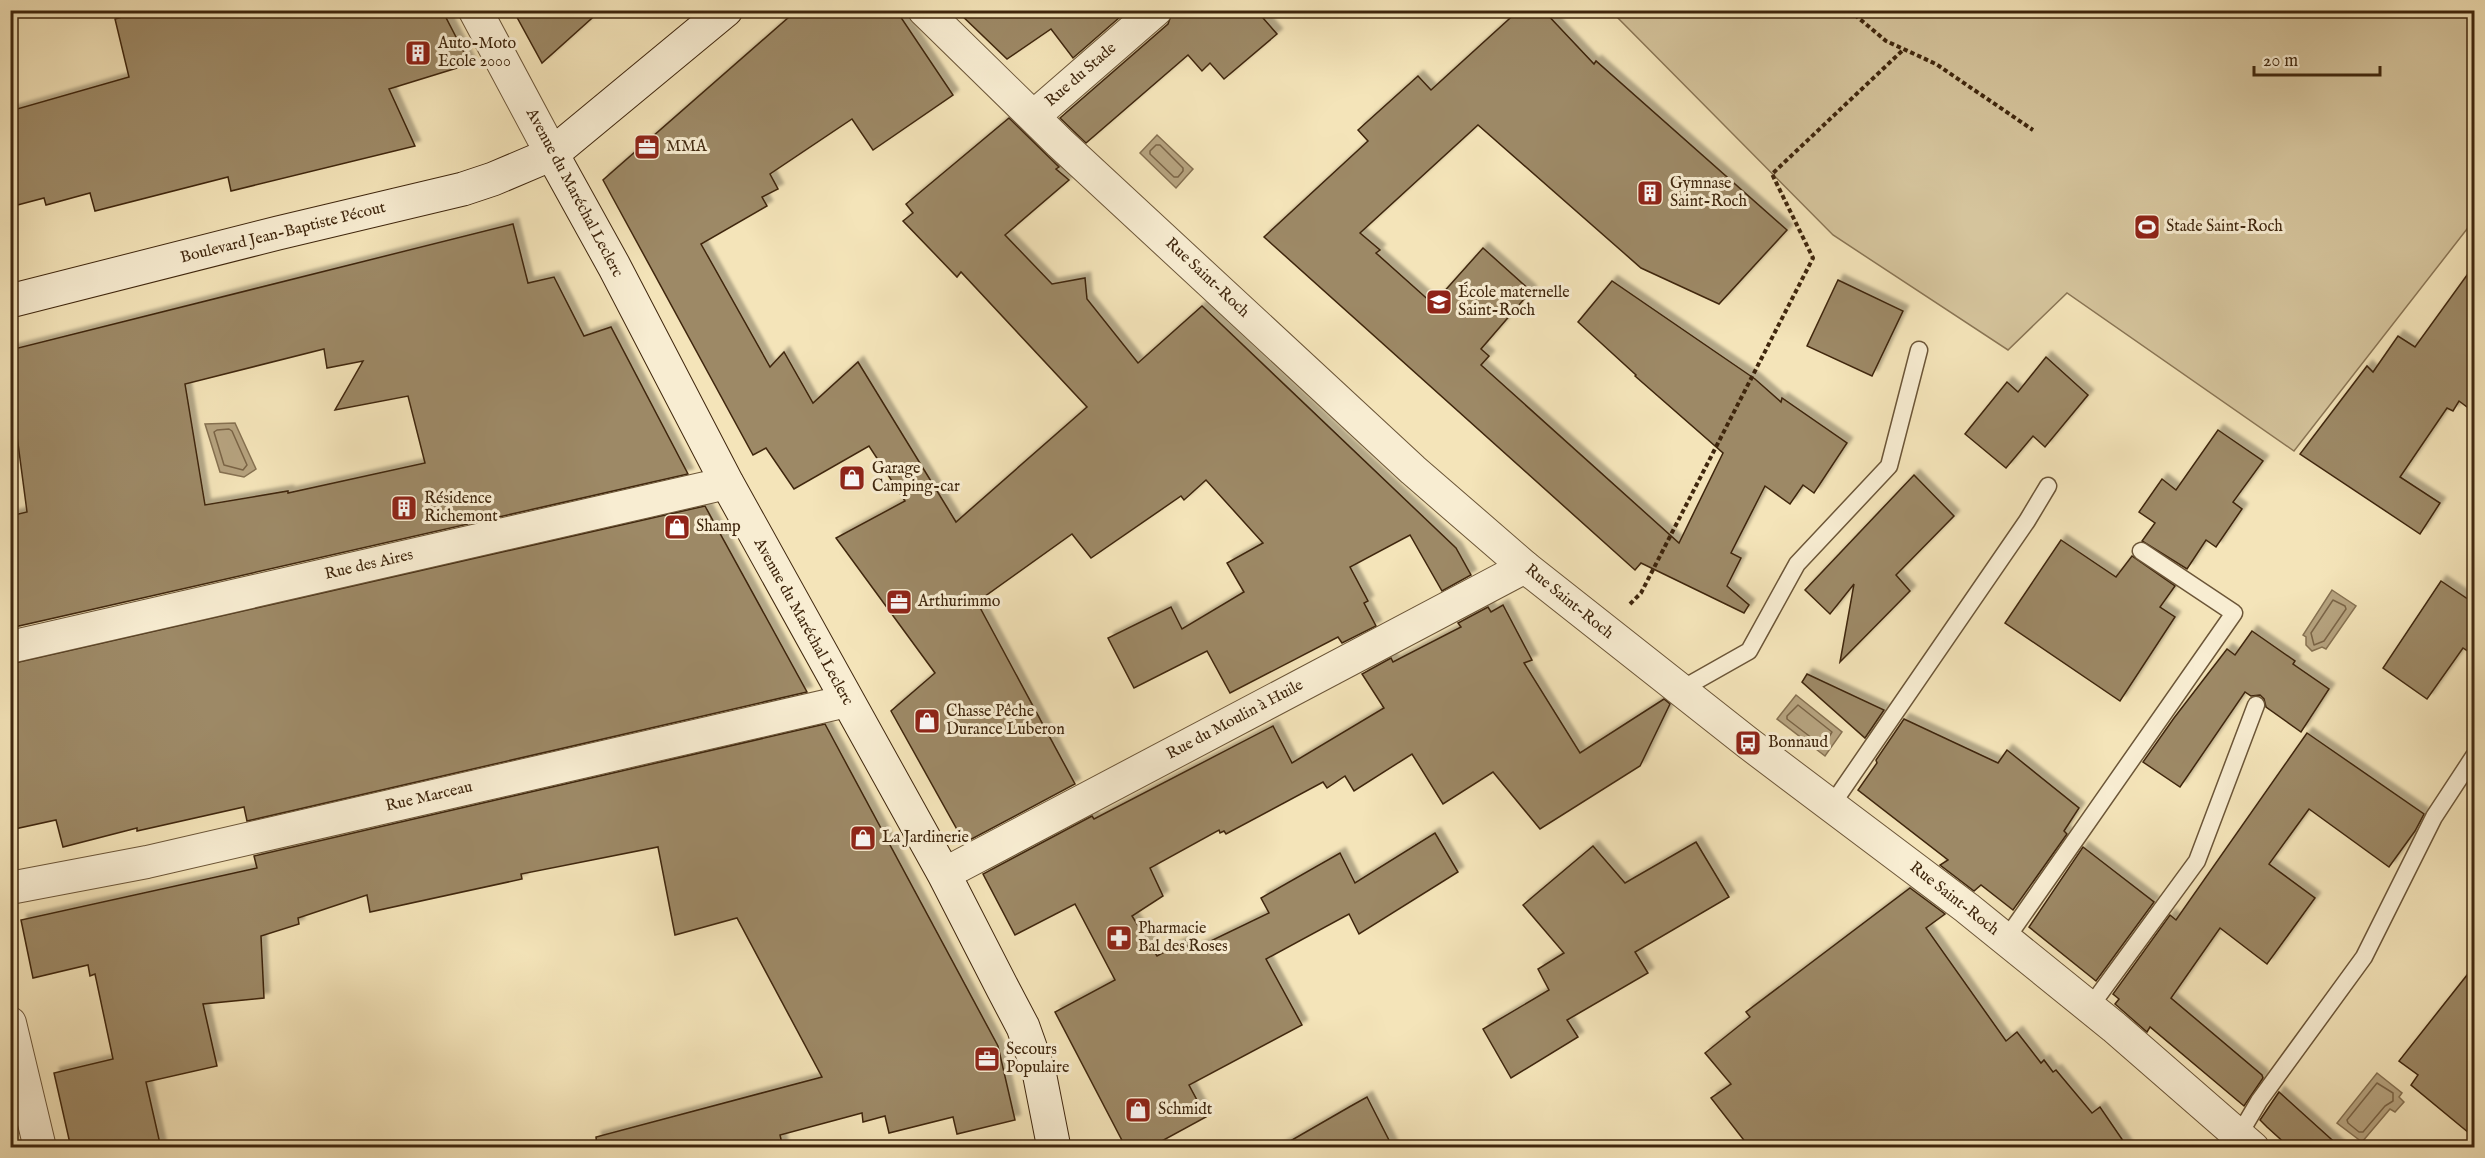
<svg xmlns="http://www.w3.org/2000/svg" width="2485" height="1158" font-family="'IM FELL English',serif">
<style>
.green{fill:#d5c49c;stroke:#8a7554;stroke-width:1.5}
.water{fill:#b6a37f;stroke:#867151;stroke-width:1.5}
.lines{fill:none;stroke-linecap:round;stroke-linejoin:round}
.shore{stroke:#7a6446;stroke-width:1.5}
.building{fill:#9d8966;stroke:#3f260d;stroke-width:1.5;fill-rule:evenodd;filter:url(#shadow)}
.service-casing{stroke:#6c5638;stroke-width:19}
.minor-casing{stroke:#6c5638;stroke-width:34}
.tertiary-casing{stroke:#6c5638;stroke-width:35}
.secondary-casing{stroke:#3f260d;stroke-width:35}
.path{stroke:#3f260d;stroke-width:4;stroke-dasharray:4.5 3;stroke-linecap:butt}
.service{stroke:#f8edd2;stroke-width:16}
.minor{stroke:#f8edd2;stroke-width:32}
.tertiary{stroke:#f8edd2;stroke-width:33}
.secondary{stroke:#f8edd2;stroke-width:33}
.labels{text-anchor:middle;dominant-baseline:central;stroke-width:6;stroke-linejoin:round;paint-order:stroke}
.poi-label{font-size:16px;fill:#3f260d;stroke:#f8edd2;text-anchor:start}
.street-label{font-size:16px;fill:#3f260d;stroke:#f8edd2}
</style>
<defs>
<filter id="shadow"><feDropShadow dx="5.5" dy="-5.5" stdDeviation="1.5" flood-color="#0004"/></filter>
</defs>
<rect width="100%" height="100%" fill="#f4e4b9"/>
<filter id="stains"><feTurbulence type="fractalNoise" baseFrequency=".00333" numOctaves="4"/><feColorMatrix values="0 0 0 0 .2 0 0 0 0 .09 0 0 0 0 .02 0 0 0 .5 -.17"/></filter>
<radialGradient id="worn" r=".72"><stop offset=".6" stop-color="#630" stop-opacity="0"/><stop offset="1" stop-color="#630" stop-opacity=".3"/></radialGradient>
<polygon class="green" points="1611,11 2474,11 2474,220 2294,451 2067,293 2008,350 1833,235"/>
<g class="water">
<polygon points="1157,135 1193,169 1176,188 1140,153"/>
<polygon points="235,423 256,469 244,477 220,472 205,424"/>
<polygon points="2332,590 2356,606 2326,649 2322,647 2312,651 2306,645 2306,637 2303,635"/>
<polygon points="1796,695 1842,732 1825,756 1777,719"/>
<polygon points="2377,1073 2402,1093 2399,1097 2404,1102 2395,1112 2390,1109 2362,1142 2337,1123"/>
</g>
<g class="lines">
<g class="shore">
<polygon points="1156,145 1160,145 1183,168 1183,171 1178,177 1174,177 1150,154 1150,151"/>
<polygon points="229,429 232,431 247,465 243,470 224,465 214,432 217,430"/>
<polygon points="2333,600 2345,606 2346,609 2324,641 2314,645 2311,633"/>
<polygon points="1798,705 1832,732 1824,745 1821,745 1787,719 1787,716"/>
<polygon points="2377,1083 2393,1093 2393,1101 2385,1106 2363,1132 2359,1132 2348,1123 2347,1120"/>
</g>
</g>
<g class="building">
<polygon points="147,10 442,10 470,64 389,89 415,146 231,191 228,177 95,211 90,193 46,205 44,198 10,207 10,111 129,77 115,19"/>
<polygon points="513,10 601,10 542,63"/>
<polygon points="797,10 896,10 953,95 873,150 852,119 770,174 778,189 762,197 767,206 701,244 770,367 784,352 813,403 858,362 956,522 1087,407 961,272 957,277 903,221 913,213 906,204 1009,118 1059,167 1056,169 1069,180 1005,235 1052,284 1085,278 1087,299 1138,363 1202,306 1456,548 1471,575 1442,591 1410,535 1350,567 1368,601 1364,603 1376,626 1342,643 1338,637 1230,693 1207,651 1134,688 1108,638 1171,607 1182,629 1244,592 1227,563 1263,543 1206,480 1184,500 1181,496 1091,558 1072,534 977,602 1075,784 966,842 961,832 959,833 891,711 935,673 836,538 905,501 869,446 794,489 766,448 753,455 603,180"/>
<polygon points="956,10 1128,10 1073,58 1051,29 1007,59"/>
<polygon points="1173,10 1256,10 1277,34 1224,79 1210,63 1202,71 1188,55 1086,143 1060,118 1168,24"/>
<polygon points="1519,10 1543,10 1594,64 1596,61 1787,230 1719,304 1641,268 1478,125 1360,233 1380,250 1376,253 1433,304 1483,248 1531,291 1481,349 1489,356 1481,365 1679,543 1723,453 1635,376 1636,375 1578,322 1612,281 1755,379 1781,402 1782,398 1847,443 1814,493 1803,485 1790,504 1765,486 1731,553 1741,558 1727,586 1749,605 1744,613 1641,563 1635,570 1264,237 1368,141 1358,130 1418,76 1431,90"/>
<path d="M513 224 528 283 554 277 584 336 611 327 688 474 10 628V516L27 512 15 421 10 422V350ZM324 349 327 368 363 361 335 410 408 396 425 463 288 493V491L205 505 185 384Z"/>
<polygon points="2475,264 2475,413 2459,401 2453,411 2447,408 2400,477 2440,503 2420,534 2300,454 2367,366 2373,372 2398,336 2415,347"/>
<polygon points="1838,280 1903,311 1872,376 1807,346"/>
<polygon points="2046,357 2088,395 2045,447 2033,436 2006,468 1965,434 2007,382 2018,392"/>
<polygon points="2218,430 2263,461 2233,502 2242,509 2216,547 2206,540 2187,569 2142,541 2155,523 2139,512 2162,479 2176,490"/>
<polygon points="1914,475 1954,516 1896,575 1910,591 1840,662 1854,584 1830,614 1805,590"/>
<polygon points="705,506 807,692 247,821 244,807 137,831 137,828 63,847 56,820 10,830 10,664"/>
<polygon points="2061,540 2116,577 2132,556 2175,586 2160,607 2175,617 2120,701 2005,623"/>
<polygon points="2441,581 2475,604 2475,656 2463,648 2427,699 2383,668"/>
<polygon points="1503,605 1532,660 1524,663 1580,753 1664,699 1670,704 1640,766 1540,829 1493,772 1443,804 1412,754 1354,791 1345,776 1327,788 1323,782 1226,834 1224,831 1220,833 1219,830 1150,868 1163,896 1132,916 1157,956 1185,941 1190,951 1269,913 1261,898 1340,853 1355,883 1435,833 1458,872 1359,934 1349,914 1266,959 1302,1025 1189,1085 1206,1117 1149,1148 1126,1148 1055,1012 1115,980 1075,904 1015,935 983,874 1092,816 1094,819 1273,726 1292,763 1384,708 1362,674 1391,658 1393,662 1461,627 1458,623 1488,607 1491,612"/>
<polygon points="2252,631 2295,661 2293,664 2329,689 2301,732 2266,707 2264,699 2260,695 2251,696 2245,692 2180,787 2143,762 2174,718 2227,649 2235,655"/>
<polygon points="1807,674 1884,710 1865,738 1802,682"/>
<polygon points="1904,719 1998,763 2007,750 2079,808 2064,831 2067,834 2013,910 1981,885 1974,891 1940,865 1948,860 1858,790 1877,763 1876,760"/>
<polygon points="825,724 998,1046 1015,1120 957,1134 953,1117 889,1133 885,1116 863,1122 862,1113 780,1135 783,1148 597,1148 596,1137 822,1077 737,918 675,935 658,847 521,874 522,879 370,912 367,895 298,918 299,924 261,936 264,998 203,1004 217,1066 146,1082 161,1148 71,1148 54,1073 113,1059 95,974 90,976 88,965 33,978 21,920 257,868 254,856"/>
<polygon points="2307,733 2424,814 2415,831 2389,867 2309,809 2269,864 2315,898 2267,964 2220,928 2171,998 2262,1075 2263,1078 2244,1106 2150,1027 2147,1032 2115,1004 2119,999 2113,994 2170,915 2176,920"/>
<polygon points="1696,842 1729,897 1635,952 1648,973 1567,1020 1578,1037 1511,1078 1483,1029 1549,990 1538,969 1564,953 1523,905 1593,846 1625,883"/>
<polygon points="2083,847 2154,902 2096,981 2029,927"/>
<polygon points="1910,888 1945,914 1926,928 2006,1041 2017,1032 2041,1063 2044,1060 2053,1072 2056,1070 2092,1113 2100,1107 2128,1148 1750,1148 1711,1098 1731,1084 1705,1053 1750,1017 1746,1012"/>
<polygon points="2475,965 2475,1138 2411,1085 2418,1075 2399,1061"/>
<polygon points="2279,1092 2341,1148 2290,1148 2267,1127 2260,1120"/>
<polygon points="1367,1097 1393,1148 1278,1148 1351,1106"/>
</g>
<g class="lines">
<defs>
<g id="service">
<polyline points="1680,690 1749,651 1797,564 1889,466 1919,350"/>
<polyline points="1831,806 2027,521 2048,486"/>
<polyline points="2006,939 2234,613 2141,551"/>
<polyline points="2090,1007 2197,861 2256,705"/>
<polyline points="2239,1135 2259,1101 2364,957 2434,817 2474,756"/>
</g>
<g id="minor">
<polyline points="924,10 1060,143 1413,470 1525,567 1748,743 1967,908 2114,1027 2253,1148"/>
<polyline points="1034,116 1156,10"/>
<polyline points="10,647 727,483"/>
<polyline points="944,874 1525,567"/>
<polyline points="10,888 147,862 847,701"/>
<polyline points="10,1023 40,1148"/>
</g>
<polyline id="tertiary" points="475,10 552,154"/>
<g id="secondary">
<polyline points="552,154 614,266 727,483 944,874 1003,989 1023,1027 1039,1072 1054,1148"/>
<polyline points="10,301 278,233 463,189 493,179 552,154 726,10"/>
</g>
</defs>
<use href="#service" class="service-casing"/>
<use href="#minor" class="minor-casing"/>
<use href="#tertiary" class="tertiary-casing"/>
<use href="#secondary" class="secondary-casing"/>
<g class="path">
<polyline points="1849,10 1886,41 1936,64 2033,130"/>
<polyline points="1630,604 1641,593 1813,258 1772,174 1904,49"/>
</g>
<use href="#service" class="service"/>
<use href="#minor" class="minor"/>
<use href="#tertiary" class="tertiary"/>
<use href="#secondary" class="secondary"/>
</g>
<defs>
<symbol id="building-square" viewBox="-11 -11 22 22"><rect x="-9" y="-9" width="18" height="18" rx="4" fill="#8f2418" stroke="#f8edd2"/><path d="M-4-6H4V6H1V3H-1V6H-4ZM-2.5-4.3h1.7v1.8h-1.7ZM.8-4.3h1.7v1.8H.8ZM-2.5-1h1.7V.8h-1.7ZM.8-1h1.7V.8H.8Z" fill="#fff"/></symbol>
<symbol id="office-square" viewBox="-11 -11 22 22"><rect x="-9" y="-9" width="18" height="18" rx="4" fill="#8f2418" stroke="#f8edd2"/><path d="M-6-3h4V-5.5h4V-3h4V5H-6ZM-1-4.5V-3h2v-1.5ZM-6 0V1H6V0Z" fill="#fff"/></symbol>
<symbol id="stadium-square" viewBox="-11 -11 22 22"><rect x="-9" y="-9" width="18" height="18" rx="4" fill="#8f2418" stroke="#f8edd2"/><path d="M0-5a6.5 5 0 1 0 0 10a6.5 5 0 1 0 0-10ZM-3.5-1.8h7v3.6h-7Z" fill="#fff"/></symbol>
<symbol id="school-square" viewBox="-11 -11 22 22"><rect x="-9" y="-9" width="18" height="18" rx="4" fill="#8f2418" stroke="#f8edd2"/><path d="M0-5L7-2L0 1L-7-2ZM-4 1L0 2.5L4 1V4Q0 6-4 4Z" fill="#fff"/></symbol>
<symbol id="shop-square" viewBox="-11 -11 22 22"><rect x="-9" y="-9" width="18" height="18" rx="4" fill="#8f2418" stroke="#f8edd2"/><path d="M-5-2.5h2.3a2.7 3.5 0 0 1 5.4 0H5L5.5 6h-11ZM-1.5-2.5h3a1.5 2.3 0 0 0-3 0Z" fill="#fff"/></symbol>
<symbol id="bus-square" viewBox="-11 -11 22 22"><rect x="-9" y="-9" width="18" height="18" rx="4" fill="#8f2418" stroke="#f8edd2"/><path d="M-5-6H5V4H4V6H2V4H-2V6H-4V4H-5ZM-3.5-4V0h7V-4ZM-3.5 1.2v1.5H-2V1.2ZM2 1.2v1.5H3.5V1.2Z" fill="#fff"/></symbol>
<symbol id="pharmacy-square" viewBox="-11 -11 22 22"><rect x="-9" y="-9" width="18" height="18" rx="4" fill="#8f2418" stroke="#f8edd2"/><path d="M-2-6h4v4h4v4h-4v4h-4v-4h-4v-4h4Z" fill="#fff"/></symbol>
</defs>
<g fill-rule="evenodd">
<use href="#building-square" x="403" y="38" width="30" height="30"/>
<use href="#office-square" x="632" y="132" width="30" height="30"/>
<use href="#building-square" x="1635" y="178" width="30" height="30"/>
<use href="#stadium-square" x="2132" y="212" width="30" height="30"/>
<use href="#school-square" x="1424" y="287" width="30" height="30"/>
<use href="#shop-square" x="837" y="463" width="30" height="30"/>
<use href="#building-square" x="389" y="493" width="30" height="30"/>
<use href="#shop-square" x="662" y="512" width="30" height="30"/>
<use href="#office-square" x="884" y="587" width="30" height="30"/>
<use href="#shop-square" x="912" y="706" width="30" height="30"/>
<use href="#bus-square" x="1733" y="728" width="30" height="30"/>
<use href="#shop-square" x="848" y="823" width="30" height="30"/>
<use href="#pharmacy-square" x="1104" y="923" width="30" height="30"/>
<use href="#office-square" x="972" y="1044" width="30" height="30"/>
<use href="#shop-square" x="1123" y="1095" width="30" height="30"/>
</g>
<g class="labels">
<g class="poi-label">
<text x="438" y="44">Auto-Moto<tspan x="438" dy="18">Ecole 2000</tspan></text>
<text x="666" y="147">MMA</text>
<text x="1670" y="184">Gymnase<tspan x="1670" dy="18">Saint-Roch</tspan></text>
<text x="2166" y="227">Stade Saint-Roch</text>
<text x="1458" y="293">École maternelle<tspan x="1458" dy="18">Saint-Roch</tspan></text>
<text x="872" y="469">Garage<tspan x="872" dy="18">Camping-car</tspan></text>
<text x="424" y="499">Résidence<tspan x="424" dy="18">Richemont</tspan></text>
<text x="696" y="527">Shamp</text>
<text x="918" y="602">Arthurimmo</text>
<text x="946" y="712">Chasse Pêche<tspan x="946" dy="18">Durance Luberon</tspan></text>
<text x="1768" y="743">Bonnaud</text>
<text x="882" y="838">La Jardinerie</text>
<text x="1138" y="929">Pharmacie<tspan x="1138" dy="18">Bal des Roses</tspan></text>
<text x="1006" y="1050">Secours<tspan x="1006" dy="18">Populaire</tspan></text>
<text x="1158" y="1110">Schmidt</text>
</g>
<g class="street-label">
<text transform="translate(1081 75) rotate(-41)">Rue du Stade</text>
<text transform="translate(574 193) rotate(62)">Avenue du Maréchal Leclerc</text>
<text transform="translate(283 233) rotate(-14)">Boulevard Jean-Baptiste Pécout</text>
<text transform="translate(1207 278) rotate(43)">Rue Saint-Roch</text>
<text transform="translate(369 565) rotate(-13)">Rue des Aires</text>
<text transform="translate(1569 602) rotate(39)">Rue Saint-Roch</text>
<text transform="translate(803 622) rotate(61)">Avenue du Maréchal Leclerc</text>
<text transform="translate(1235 720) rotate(-28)">Rue du Moulin à Huile</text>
<text transform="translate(429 797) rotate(-13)">Rue Marceau</text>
<text transform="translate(1954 899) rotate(38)">Rue Saint-Roch</text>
</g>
</g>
<rect width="2485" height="1158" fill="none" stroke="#f4e4b9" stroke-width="36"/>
<rect x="12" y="12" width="2461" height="1134" fill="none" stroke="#3f260d" stroke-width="3"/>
<rect x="18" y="18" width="2449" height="1122" fill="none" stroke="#3f260d" stroke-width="1.5"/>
<path d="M2254 66v9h126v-9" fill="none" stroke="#3f260d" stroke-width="3"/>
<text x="2263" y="66" font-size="18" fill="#3f260d" stroke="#f8edd2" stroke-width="4.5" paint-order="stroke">20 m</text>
<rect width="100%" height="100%" filter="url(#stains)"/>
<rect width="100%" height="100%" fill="url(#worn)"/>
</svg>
